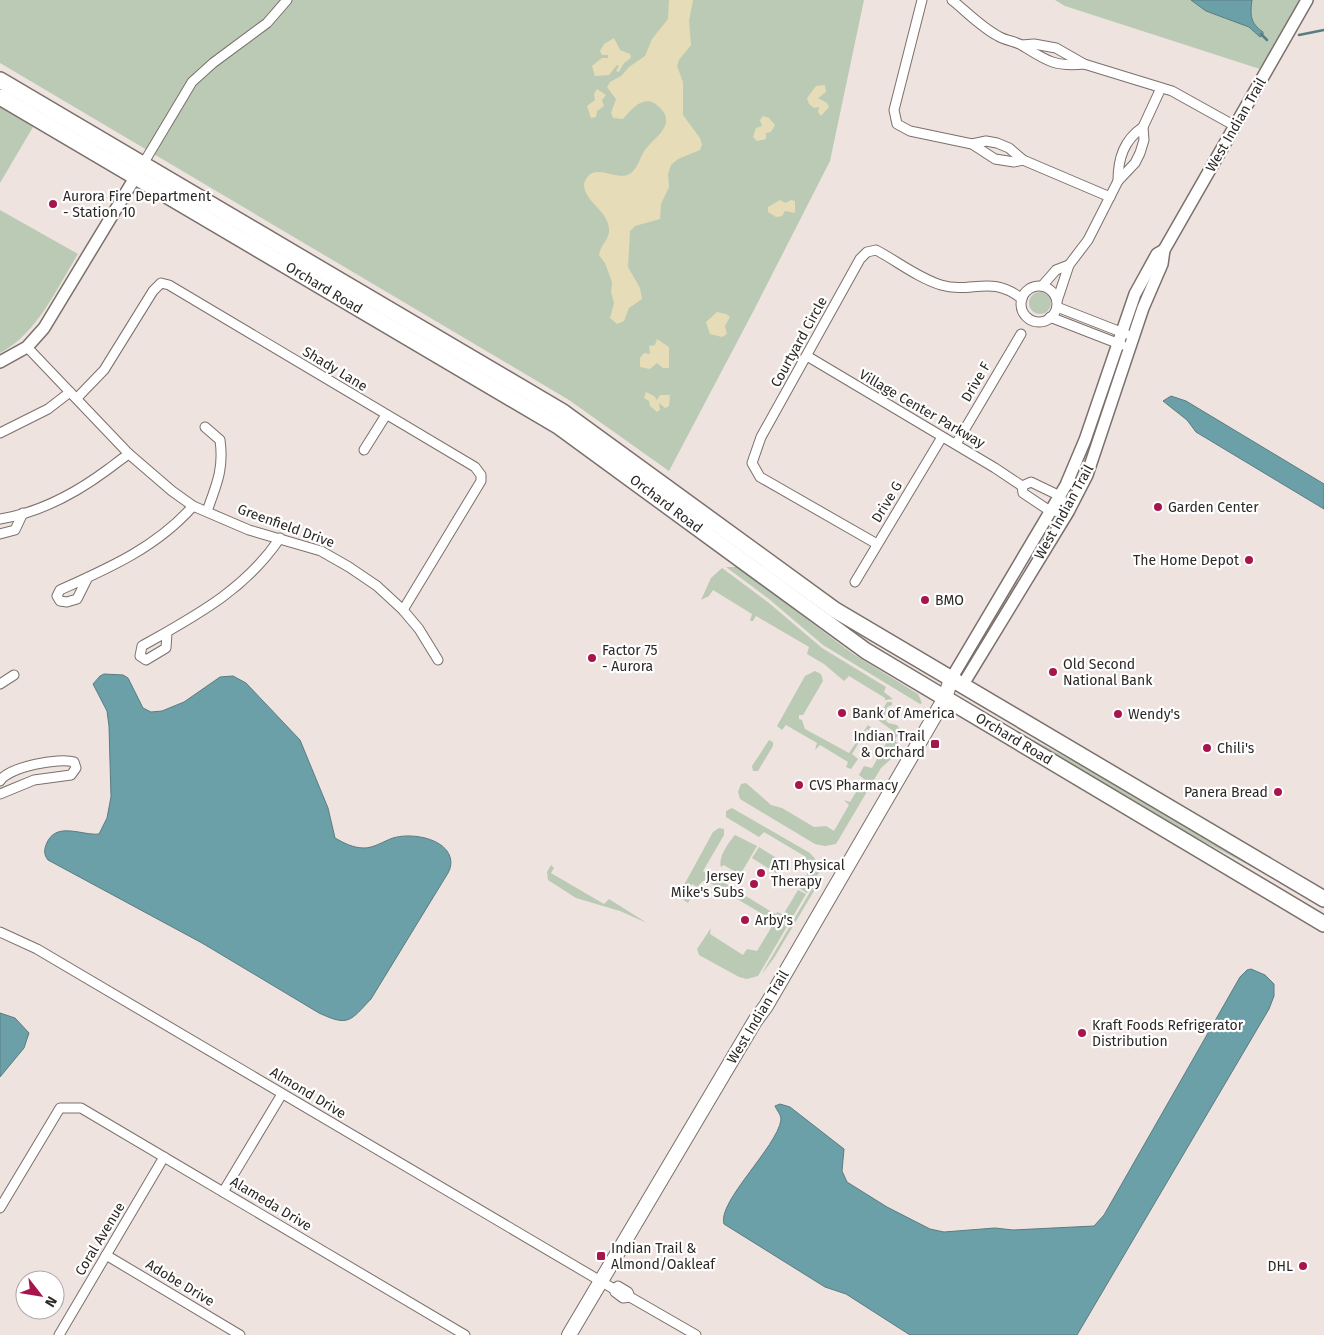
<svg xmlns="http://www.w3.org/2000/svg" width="1324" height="1335" font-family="'Fira Sans',sans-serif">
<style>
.green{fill:#bacab4}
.sand{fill:#e6ddb8}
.water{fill:#6ca0a8;stroke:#597c81}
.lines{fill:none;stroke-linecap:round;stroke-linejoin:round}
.stream{stroke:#597c81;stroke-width:2.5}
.minor-casing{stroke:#7a706c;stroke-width:11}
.tertiary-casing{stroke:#7a706c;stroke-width:14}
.secondary-casing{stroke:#7a706c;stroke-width:16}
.primary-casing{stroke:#7a706c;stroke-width:18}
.minor{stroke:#fff;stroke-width:9}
.tertiary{stroke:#fff;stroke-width:11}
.secondary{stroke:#fff;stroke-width:14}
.primary{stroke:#fff;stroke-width:15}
.poi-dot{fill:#a8154c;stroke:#fff;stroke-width:2}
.labels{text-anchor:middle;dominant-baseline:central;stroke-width:4.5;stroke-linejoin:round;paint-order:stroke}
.street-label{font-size:14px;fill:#2c2826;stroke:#fff}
.poi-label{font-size:14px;fill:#2c2826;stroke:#fff;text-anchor:start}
</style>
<rect width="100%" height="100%" fill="#efe3df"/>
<g class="green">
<polygon points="0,0 864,0 830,161 755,308 669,471 569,400 0,63"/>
<polygon points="1055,0 1300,0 1260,69 1065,6"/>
<polygon points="0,106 33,127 0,183"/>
<path d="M0 210 78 254C56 289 38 333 0 353Z"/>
<circle cx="1040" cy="303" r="11"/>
<polygon points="726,567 738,567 853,654 918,694 922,703 920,704 823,645 769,599"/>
<polygon points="722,568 769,603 822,648 886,687 884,692 893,699 885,700 885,698 849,676 844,681 824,664 807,654 809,647 756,616 753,621 750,621 752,614 713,590 709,596 701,600 711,578"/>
<polygon points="815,671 821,674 823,681 803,715 799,715 799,719 802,720 805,729 849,753 868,725 874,730 873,732 867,729 852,754 858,759 851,769 846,767 848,762 820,745 815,750 817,743 786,725 782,730 777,726 805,676"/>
<polygon points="887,702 892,702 892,705 887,707 884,718 888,723 897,725 901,731 895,739 898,746 891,759 881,768 836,844 825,846 815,844 740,799 738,792 741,784 746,783 771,805 782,808 814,827 826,826 834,831 849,805 844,800 850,802 864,779 859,775 864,766 872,768 893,731 878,720 878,711 882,711"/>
<polygon points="991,718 1125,788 1276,877 1275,879 1136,806"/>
<polygon points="769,740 773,742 773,746 758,771 753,771 752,766"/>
<polygon points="732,808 810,853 817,861 820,871 807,893 799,888 809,871 802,866 806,857 764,832 759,837 726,817 726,811"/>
<polygon points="719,828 724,829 724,835 703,871 710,875 713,872 720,880 775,914 778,912 783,915 798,890 806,894 758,976 747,979 739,977 699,955 697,949 711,928 710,934 743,955 747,949 757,951 771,928 769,918 707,881 703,881 697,887 692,884 685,895 690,899 688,903 678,896 713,832"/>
<path d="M735 835 757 846 740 875 724 865 721 867C718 857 729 842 735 835Z"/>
<polygon points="759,847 783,862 776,873 752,858"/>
<polygon points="551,865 554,868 551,873 604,904 609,899 647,923 620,911 576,898 548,880 547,872"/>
<polygon points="820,875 817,886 774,958 761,975"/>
</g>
<g class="sand">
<path d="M669 0H693L689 21 691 45 679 60 677 66 683 82V115L700 138 702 145 700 150 678 159 671 165 668 174 669 187 661 204 660 219 635 226 630 231 628 267 640 288 642 299 629 308 624 321 617 324 610 318 614 303 611 292 612 282 605 263 599 255C600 245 610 239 609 229 608 210 584 202 584 184 591 160 614 180 627 175 638 171 639 158 645 150 654 137 679 124 658 106 644 93 631 110 623 119L613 118 611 113 616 99 607 87 610 82 621 76 629 67 645 56 652 39 668 19Z"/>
<polygon points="614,38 620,50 630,54 631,58 624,63 619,72 616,71 619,66 617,65 609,75 595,76 592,66 602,58 608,58 608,55 602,55 600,51 604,44"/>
<polygon points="825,85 826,92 818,98 827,103 829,107 821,116 818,112 819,107 814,108 809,104 807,98 816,86"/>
<polygon points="597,89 606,95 602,100 604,106 597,111 596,117 591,118 587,106 595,100 594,94"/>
<polygon points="763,116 769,118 775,125 771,132 766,133 766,139 757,141 753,137 756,128 762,126 760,120"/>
<polygon points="780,200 786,203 791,200 795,201 795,213 785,211 782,216 776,217 768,212 768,207"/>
<polygon points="717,312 726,314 730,317 725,326 727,334 722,337 710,334 706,322"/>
<polygon points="657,339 669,347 669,368 663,368 657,363 650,369 640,367 640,358 644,353 650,354 649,346 655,345"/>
<polygon points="646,392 654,396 657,400 660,395 670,395 669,406 665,408 659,403 660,410 657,412 650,406 649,401 644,398"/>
</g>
<g class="water">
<path d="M1191 0H1252C1250 15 1250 23 1263 32V35L1260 37 1249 27 1206 11Z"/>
<polygon points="1171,396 1186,401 1324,484 1324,509 1196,432 1187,420 1163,401"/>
<path d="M104 674 123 675 128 678 143 708 151 712 162 711 184 702 220 677 233 676 246 683 300 740 328 808 335 838C344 843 353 848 364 848 374 848 384 841 393 838 409 833 437 837 447 851 452 858 452 866 448 873L371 999C350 1021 349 1027 319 1013L202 943 48 860C44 855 44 850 46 845 55 820 82 836 99 834L107 818 111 797 109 726 107 711 93 684 100 676Z"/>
<path d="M1251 969 1265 975 1274 984V996L1269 1009 1077 1335H910L846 1294 825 1287 724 1224C717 1202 777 1147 781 1120 781 1114 777 1111 775 1106L780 1104 790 1107 844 1149 842 1171 847 1182 887 1207 930 1229 944 1232 995 1228 1013 1230 1094 1226 1104 1215 1240 977 1247 970Z"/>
<polygon points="0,1013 15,1018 29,1033 24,1048 0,1077"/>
</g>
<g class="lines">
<g class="stream">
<polyline points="1261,34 1267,40"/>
<polyline points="1299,35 1324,30"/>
</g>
<defs>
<g id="minor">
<polyline points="922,0 894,110 897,124 910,131 972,144 995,159 1014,162 1023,160"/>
<path d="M952 0C967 12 981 27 998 36 1006 41 1016 41 1023 46 1047 61 1055 67 1084 64"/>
<polyline points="1022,45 1034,44 1056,48 1084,64 1172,91 1235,126"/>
<polyline points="972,144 986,141 997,143 1009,148 1023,160 1110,197"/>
<polyline points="143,164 192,82 213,63 267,23 287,0"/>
<path d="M1118 181C1118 158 1124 140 1143 127"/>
<polyline points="1042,286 1056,270 1069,265"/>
<circle cx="1039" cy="304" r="18"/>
<polyline points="1057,301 1069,265 1088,240 1118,181 1135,163 1140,153 1144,140 1143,127 1161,88"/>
<polyline points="1057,307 1126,334"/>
<polyline points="1050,317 1122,345"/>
<polyline points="27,347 129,454 172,491 193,506 249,530 321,551 349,567 377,586 403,610 419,629 438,660"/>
<polyline points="807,356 995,468 1022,486 1023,493 1050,511 1068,512 1060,496 1031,482 1022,486"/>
<polyline points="77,398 104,370 153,291 161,283 169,285 475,467 481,475 481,481 403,610"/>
<path d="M205 427 220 440C224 468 217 484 207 511"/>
<polyline points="0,433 48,409 70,392"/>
<polyline points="956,444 1021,334"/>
<polyline points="364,450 386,415"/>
<path d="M0 519C38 513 76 493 107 470 114 465 121 459 129 454"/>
<polyline points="0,534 15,530 23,513"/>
<path d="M877 544 760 477 752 463 761 437 860 259 867 252 876 250C897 261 918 278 941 285 972 294 991 274 1022 299"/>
<path d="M88 577 77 599 67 602 60 601 57 596 60 590C109 568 157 547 193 506"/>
<polyline points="855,582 942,437"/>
<path d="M167 633 166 648 146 660 140 656 142 646C195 616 245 590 280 538"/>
<polyline points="0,684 14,675"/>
<path d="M0 781C8 767 60 757 74 762L76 768 71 775 34 780 0 794"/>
<polyline points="0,932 37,949 614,1289 615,1292 623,1298 630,1297"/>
<polyline points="223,1192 282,1094"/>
<polyline points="0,1208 60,1108 81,1108 465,1335"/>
<polyline points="106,1255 240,1335"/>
<polyline points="614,1289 618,1286 628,1292 630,1297 696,1335"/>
<polyline points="59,1335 164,1157"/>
</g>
<g id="tertiary">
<polyline points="0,362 27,347 44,328 139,171"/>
<polyline points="951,679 1066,485 1085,440 1135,294 1157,254 1164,250"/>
<polyline points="962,686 1068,512 1087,475 1143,308 1162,264 1164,250 1307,0"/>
</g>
<polyline id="secondary" points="569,1335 755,1021 766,1006 945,698 951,679"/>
<g id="primary">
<polyline points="0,80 563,412 835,610 1324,899"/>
<polyline points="0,97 558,426 866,651 1324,924"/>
</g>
</defs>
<use href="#minor" class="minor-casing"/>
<use href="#tertiary" class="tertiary-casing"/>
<use href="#secondary" class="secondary-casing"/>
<use href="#primary" class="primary-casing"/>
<use href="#minor" class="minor"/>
<use href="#tertiary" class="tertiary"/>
<use href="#secondary" class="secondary"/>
<use href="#primary" class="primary"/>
</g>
<g class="poi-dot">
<circle cx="53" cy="204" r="5"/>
<circle cx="1158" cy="507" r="5"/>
<circle cx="1249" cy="560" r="5"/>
<circle cx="925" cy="600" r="5"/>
<circle cx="592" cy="658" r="5"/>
<circle cx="1053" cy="672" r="5"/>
<circle cx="842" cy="713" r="5"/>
<circle cx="1118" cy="714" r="5"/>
<rect x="930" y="739" width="10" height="10" rx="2.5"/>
<circle cx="1207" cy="748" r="5"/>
<circle cx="799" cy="785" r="5"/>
<circle cx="1278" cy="792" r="5"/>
<circle cx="761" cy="873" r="5"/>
<circle cx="754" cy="884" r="5"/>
<circle cx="745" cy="920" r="5"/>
<circle cx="1082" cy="1033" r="5"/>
<rect x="596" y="1251" width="10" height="10" rx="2.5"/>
<circle cx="1303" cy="1266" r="5"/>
</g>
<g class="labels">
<g class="street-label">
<text transform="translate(1236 125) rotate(-60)">West Indian Trail</text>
<text transform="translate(324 288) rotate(31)">Orchard Road</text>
<text transform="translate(799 342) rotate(-61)">Courtyard Circle</text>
<text transform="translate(335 369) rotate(31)">Shady Lane</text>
<text transform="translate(976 382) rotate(-60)">Drive F</text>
<text transform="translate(922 409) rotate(30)">Village Center Parkway</text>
<text transform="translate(887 502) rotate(-59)">Drive G</text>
<text transform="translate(666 504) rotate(37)">Orchard Road</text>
<text transform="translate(1064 512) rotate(-61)">West Indian Trail</text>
<text transform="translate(286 526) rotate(20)">Greenfield Drive</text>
<text transform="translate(1014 739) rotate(31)">Orchard Road</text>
<text transform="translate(758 1017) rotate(-59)">West Indian Trail</text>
<text transform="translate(308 1093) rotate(31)">Almond Drive</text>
<text transform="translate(271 1204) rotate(31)">Alameda Drive</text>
<text transform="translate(100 1239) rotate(-59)">Coral Avenue</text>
<text transform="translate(180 1283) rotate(31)">Adobe Drive</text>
</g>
<g class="poi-label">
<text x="63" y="196">Aurora Fire Department<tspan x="63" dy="16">- Station 10</tspan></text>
<text x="1168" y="507">Garden Center</text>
<text x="1239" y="560" text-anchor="end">The Home Depot</text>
<text x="935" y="600">BMO</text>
<text x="602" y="650">Factor 75<tspan x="602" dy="16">- Aurora</tspan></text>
<text x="1063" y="664">Old Second<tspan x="1063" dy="16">National Bank</tspan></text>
<text x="852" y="713">Bank of America</text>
<text x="1128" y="714">Wendy's</text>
<text x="925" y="736" text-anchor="end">Indian Trail<tspan x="925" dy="16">&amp; Orchard</tspan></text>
<text x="1217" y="748">Chili's</text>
<text x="809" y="785">CVS Pharmacy</text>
<text x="1268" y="792" text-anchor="end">Panera Bread</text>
<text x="771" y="865">ATI Physical<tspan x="771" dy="16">Therapy</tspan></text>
<text x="744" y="876" text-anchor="end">Jersey<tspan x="744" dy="16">Mike's Subs</tspan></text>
<text x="755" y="920">Arby's</text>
<text x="1092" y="1025">Kraft Foods Refrigerator<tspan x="1092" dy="16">Distribution</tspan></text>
<text x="611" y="1248">Indian Trail &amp;<tspan x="611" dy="16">Almond/Oakleaf</tspan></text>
<text x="1293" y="1266" text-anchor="end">DHL</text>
</g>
</g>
<g transform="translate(40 1295) rotate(121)"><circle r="24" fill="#ffffff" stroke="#aba9a8"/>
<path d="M0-4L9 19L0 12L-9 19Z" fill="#a8154c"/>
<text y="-8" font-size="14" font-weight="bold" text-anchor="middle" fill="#2c2826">N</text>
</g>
</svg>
